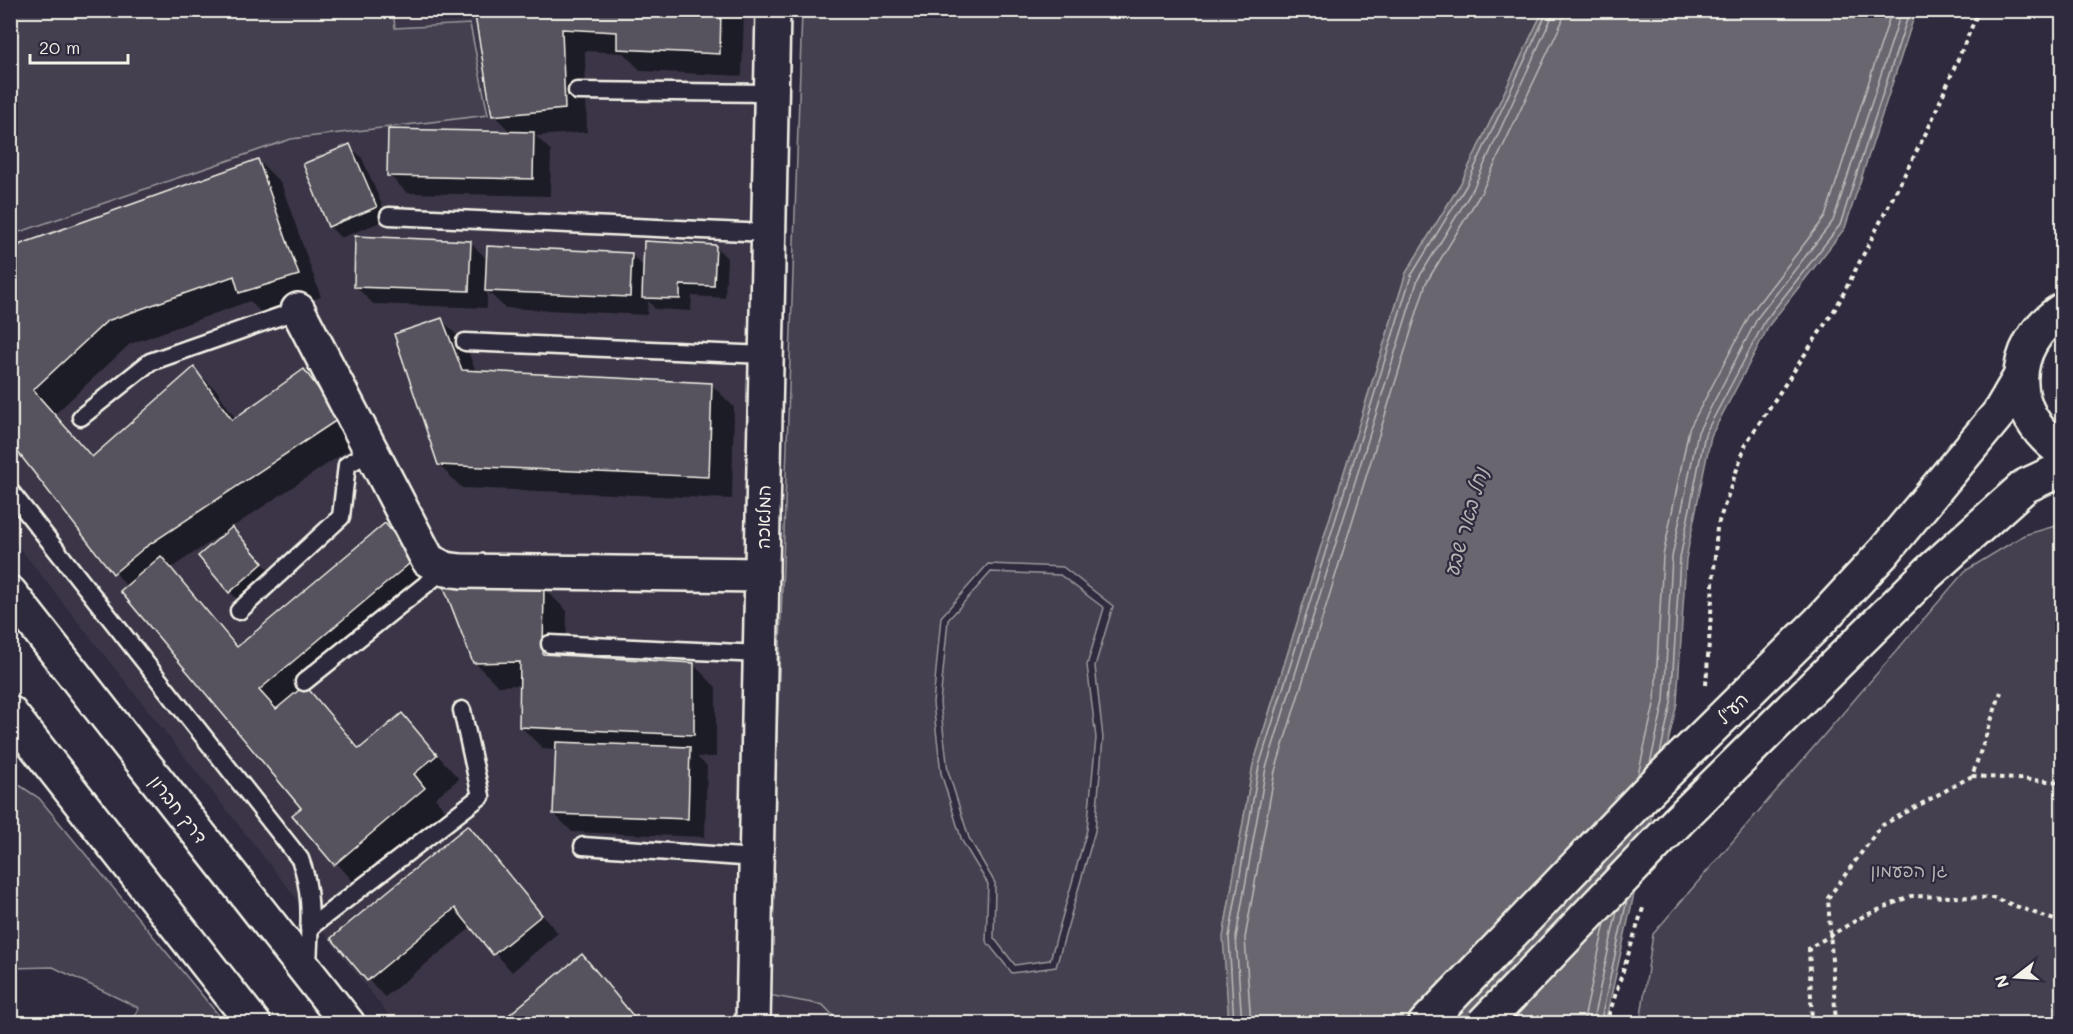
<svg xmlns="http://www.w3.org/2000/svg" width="2073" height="1034" font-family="Mali,'Playpen Sans Hebrew',sans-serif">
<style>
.built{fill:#3b3647}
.green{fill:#454050;stroke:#9c989c;stroke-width:1.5;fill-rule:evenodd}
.water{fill:#6a6670;stroke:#a19ea0;stroke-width:1.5}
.shadow{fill:#0007}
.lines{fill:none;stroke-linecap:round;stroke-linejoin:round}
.shore{stroke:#bdb9b8;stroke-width:1.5}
.building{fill:#56525f;stroke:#f4f1e8;stroke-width:1.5}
.lane-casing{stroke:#f4f1e8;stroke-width:21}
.street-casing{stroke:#f4f1e8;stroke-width:38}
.secondary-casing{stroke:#f4f1e8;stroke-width:38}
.path{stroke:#f4f1e8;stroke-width:4;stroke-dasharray:4.5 4.5;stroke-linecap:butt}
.lane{stroke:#2f2a3d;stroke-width:16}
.street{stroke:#2f2a3d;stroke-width:33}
.secondary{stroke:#2f2a3d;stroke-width:33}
.secondary-bridge-casing{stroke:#f4f1e8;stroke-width:38;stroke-linecap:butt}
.secondary-bridge{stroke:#2f2a3d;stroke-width:33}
.labels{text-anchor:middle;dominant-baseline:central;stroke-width:4.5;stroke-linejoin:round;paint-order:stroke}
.street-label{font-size:18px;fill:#f4f1e8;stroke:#2f2a3d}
.park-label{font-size:18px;fill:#b7b3b3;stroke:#2f2a3d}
.water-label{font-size:20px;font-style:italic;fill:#b6b2b2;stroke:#2f2a3d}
</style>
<rect width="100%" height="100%" fill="#2f2a3d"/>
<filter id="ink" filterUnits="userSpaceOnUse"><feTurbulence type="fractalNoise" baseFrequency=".0167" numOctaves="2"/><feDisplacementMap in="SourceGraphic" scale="12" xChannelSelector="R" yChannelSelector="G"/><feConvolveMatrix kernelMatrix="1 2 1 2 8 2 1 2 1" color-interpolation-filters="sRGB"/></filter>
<g filter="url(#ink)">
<polygon class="built" points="11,11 793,11 774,990 823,1005 839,1023 395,1023 11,537"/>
<g class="green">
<polygon points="393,10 395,28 470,24 488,115 291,139 11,235 11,11"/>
<path d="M802 11H1543L1461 183 1406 273 1253 765 1225 926 1230 1023H840L823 1005 768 995ZM988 564 1063 567 1113 606 1095 666 1103 738 1095 831 1056 967 1012 973 986 941 988 884 962 841 941 773 933 703 941 617Z"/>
<polygon points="2062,524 2062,1023 1640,1023 1653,934 1965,571 2024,535"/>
<polygon points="991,572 1060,575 1104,608 1087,665 1096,738 1087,830 1050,960 1015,965 994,938 995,883 969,838 948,771 940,703 948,620"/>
<polygon points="10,779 39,798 225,1023 130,1023 139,1008 53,967 11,968"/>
</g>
<polygon class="water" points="1543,11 1916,11 1845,228 1770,324 1711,436 1686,559 1677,703 1605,1023 1229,1024 1223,937 1253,765 1406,273 1461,183"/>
<g class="shadow">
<polygon points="475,10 744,10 742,76 641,71 623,53 585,51 587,132 536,136 551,151 550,196 407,193 389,175 511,133 494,115"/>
<polygon points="350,146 362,158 388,219 341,238 329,226"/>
<polygon points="258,160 281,183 321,297 263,315 250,301 130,344 55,414 93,458 194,369 217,391 236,419 304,370 327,393 362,441 231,528 274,576 242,604 230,592 224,533 171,568 239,647 385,525 437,582 309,690 361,749 402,715 459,779 435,798 447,812 358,887 294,815 303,808 10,440 10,256"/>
<polygon points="470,242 488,260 631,254 645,268 715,246 727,258 725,298 692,296 691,311 655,309 648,301 647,315 505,308 487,291 487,308 373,304 355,286"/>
<polygon points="442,320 465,343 476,372 711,384 734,407 732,499 462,488 439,465"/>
<polygon points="544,588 567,611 566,657 693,664 716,687 716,757 697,757 707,766 705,837 572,832 554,814 557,750 543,749 520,726 521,685 498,686 475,663"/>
<polygon points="468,827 558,933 512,972 472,927 385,997 368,980"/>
<polygon points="582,956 642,1024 500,1024"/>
</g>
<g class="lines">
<g class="shore">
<polyline points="1660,754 1671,703 1680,558 1705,434 1765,321 1840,225 1910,10"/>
<polyline points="1650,764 1664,701 1672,557 1698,432 1758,317 1833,221 1902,10"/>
<polyline points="1638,775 1655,700 1663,556 1689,429 1751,313 1825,217 1892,10"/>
<polyline points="1234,1024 1229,937 1259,766 1411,276 1466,186 1548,10"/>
<polyline points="1242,1024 1236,937 1266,768 1418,279 1473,189 1555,10"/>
<polyline points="1251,1024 1245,938 1275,771 1426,283 1481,193 1562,22 1564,10"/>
<polyline points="1583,1024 1605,923"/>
<polyline points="1592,1024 1617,911"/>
<polyline points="1600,1024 1627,900"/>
</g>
</g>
<g class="building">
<polygon points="474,10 721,10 720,54 617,49 617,32 562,29 565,109 492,116"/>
<polygon points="388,129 534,132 533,179 387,176"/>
<polygon points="350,144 377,207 328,227 303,164"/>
<polygon points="258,159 299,275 239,293 234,276 107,321 33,390 92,457 194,367 232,420 304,369 340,418 144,548 113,574 10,442 10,254 21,244"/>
<polygon points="355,236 471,241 469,291 354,287"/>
<polygon points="644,241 716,245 714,286 680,285 680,299 642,298"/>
<polygon points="487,246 632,253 630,297 485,291"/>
<polygon points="442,318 462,370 712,383 709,477 438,465 394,334"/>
<polygon points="385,523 415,559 259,690 276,709 305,685 359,749 402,713 437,755 414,774 425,788 334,865 292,815 301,808 120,591 161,556 237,647"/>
<polygon points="232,527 263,563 229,593 198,556"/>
<polygon points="442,582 544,587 543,654 694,663 694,735 519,727 520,662 473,663"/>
<polygon points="556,742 690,747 688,819 553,814"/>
<polygon points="468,825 542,915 493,955 455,908 367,981 331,938"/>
<polygon points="582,954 640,1024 498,1024"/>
</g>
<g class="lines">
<defs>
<g id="lane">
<polyline points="577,91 771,93"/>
<polyline points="389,216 768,233"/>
<polyline points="465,342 766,355"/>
<polyline points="81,417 150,362 298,310"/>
<path d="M10 491 300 859C314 894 309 931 308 968"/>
<polyline points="239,611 341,517 347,465 371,451"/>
<polyline points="550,644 760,654"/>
<polyline points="304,682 445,569"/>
<polyline points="583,846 756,858"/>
<polyline points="309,928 481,796 462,710"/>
</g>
<polyline id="street" points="298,310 428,560 445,569 461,571 762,575"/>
<g id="secondary">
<path d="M2062 310C2006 347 2008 414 2062 451"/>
<polyline points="10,593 348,1024"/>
<polyline points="10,713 254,1024"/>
<polyline points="1678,821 1928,573 2025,486 2062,469"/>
<polyline points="753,1024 773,10"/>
<polyline points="1425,1024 1648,791 1819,622 1883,553 1999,413 2020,377"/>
</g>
</defs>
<use href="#lane" class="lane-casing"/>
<use href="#street" class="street-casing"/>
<use href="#secondary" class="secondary-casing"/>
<g class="path">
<polyline points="1706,685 1717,527 1746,443 1837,306 1929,127 1979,10"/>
<polyline points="1972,776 2062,782"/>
<polyline points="1606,1024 1644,905"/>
<polyline points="1812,1024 1809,948 1862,917 1911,896 1994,898 2062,923"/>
<polyline points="1836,1024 1828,898 1881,826 1972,776 2001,692"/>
</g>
<use href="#lane" class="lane"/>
<use href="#street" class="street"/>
<use href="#secondary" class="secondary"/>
<defs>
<polyline id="secondary-bridge" points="1483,1024 1678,821"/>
</defs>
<use href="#secondary-bridge" class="secondary-bridge-casing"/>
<use href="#secondary-bridge" class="secondary-bridge"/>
</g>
</g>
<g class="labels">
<g class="street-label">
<text transform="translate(763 517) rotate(-89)">המלאכה</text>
<text transform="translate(1732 708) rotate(-45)">הע"ל</text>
<text transform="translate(179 809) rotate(52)">דרך חברון</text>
</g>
<g class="park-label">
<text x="1909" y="870">גן הפעמון</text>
</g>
<g class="water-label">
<text transform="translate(1465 522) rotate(-74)">נחל באר שבע</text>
</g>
</g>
<rect width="2073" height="1034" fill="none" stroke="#2f2a3d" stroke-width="36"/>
<rect x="18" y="18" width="2037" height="998" fill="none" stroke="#f4f1e8" stroke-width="2" filter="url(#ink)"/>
<g transform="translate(2016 977) rotate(253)" stroke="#2f2a3d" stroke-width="4.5" paint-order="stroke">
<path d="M0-4.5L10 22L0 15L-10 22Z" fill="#f4f1e8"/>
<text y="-9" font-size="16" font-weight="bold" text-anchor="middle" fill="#f4f1e8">N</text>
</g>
<path d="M30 54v9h98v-9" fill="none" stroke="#f4f1e8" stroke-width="3"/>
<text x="39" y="54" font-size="18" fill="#f4f1e8" stroke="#2f2a3d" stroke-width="4.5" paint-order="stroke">20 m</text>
</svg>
